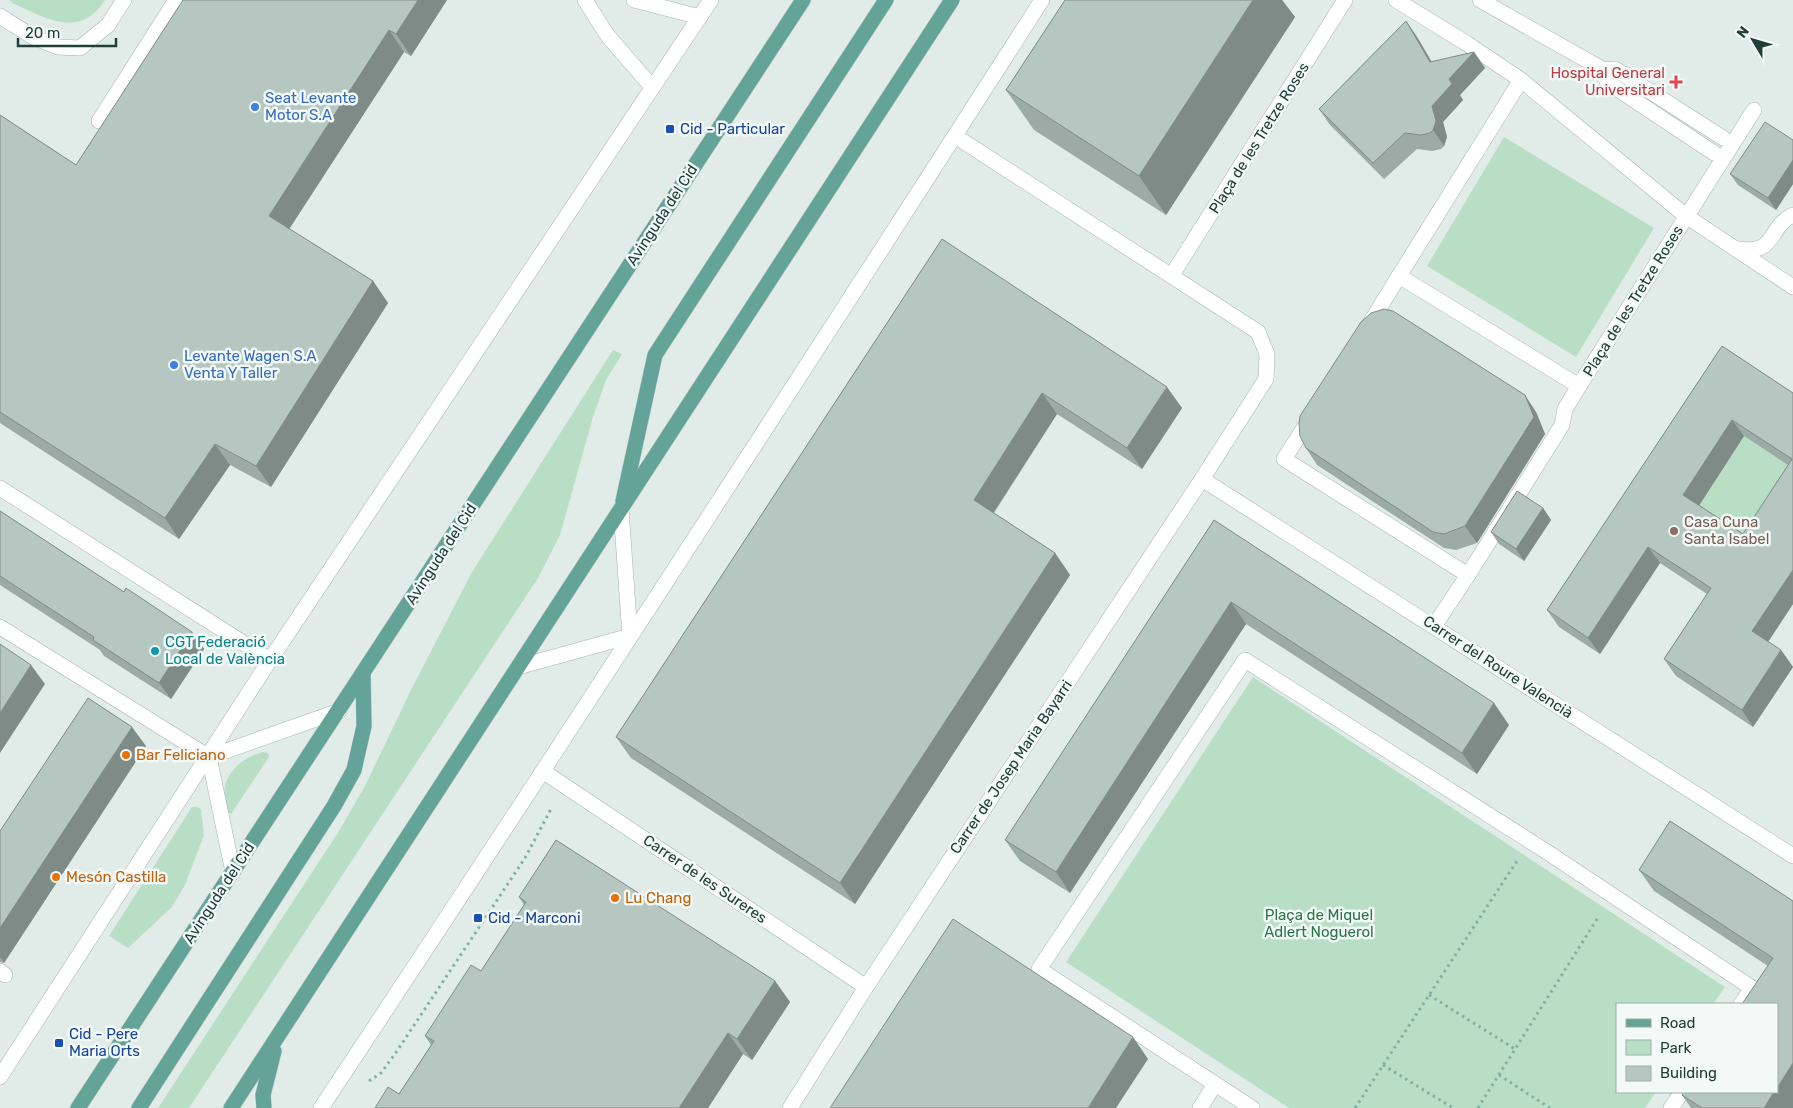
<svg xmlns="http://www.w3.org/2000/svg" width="1793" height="1108" font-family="Rubik,sans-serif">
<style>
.green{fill:#b9dec6}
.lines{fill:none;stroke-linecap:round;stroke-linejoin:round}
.minor-casing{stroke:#a4b4b0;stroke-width:16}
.major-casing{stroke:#c1c9c7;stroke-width:16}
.path{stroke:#81b1a5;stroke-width:3;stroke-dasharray:2.5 4;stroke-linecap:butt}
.minor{stroke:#fff;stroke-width:15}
.major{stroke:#64a397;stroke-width:15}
.wall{fill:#9daba6;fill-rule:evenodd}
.shaded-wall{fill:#7f8b87}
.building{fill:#b6c7c1;stroke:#7f8b87;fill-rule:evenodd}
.health-dot{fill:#e0444e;stroke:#f2f9f6;stroke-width:2}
.shop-dot{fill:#3f7fe0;stroke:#f2f9f6;stroke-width:2}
.transit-dot{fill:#1a4fb4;stroke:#f2f9f6;stroke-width:2}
.education-dot{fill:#8d6e63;stroke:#f2f9f6;stroke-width:2}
.culture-dot{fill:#0f9aa8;stroke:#f2f9f6;stroke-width:2}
.food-dot{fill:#e8710a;stroke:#f2f9f6;stroke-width:2}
.labels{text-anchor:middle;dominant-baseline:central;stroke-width:5;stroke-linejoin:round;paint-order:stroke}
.health-label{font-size:15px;fill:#be3a42;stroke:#f2f9f6;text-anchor:end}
.shop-label{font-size:15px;fill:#366cbe;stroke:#f2f9f6;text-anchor:start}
.transit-label{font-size:15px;fill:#164399;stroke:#f2f9f6;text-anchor:start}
.street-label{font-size:15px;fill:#213e38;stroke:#f2f9f6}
.education-label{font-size:15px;fill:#785e54;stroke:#f2f9f6;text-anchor:start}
.culture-label{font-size:15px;fill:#0d838f;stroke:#f2f9f6;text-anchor:start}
.food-label{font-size:15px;fill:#c56008;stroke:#f2f9f6;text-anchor:start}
.park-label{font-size:15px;fill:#2a764c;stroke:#f2f9f6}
</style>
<rect width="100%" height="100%" fill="#e1ece8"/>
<g class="green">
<path d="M9 0H105C79 40 46 18 12 3V2Z"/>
<polygon points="1504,137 1654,228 1576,357 1427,266"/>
<polygon points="613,350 622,354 606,380 593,417 560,535 538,578 189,1108 158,1108 339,831 365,786 412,688 472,572"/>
<polygon points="1744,436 1793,468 1755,551 1695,512"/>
<polygon points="1253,677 1725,987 1713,1004 1617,1004 1617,1092 1656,1092 1645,1108 1289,1108 1066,962"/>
<path d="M263 752 268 753 269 757 231 814 226 810C218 780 235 760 263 752Z"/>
<polygon points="192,807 196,807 201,809 204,835 185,885 172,907 128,948 109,936"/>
</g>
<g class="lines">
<defs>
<g id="minor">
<polyline points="585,0 607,35 652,87"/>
<polyline points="634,0 700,17"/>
<polyline points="1396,0 1466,43 1521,80 1686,216 1793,287"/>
<polyline points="1480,0 1604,70 1615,69 1723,138"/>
<polyline points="0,16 33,37 58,47 80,48 108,25 124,0"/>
<polyline points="1604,70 1607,82 1714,153"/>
<polyline points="1521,80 1399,276 1579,386"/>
<polyline points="99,121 176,0"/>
<path d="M1737 249C1778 255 1767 227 1793 215"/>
<polyline points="1172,275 1345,0"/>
<polyline points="1367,328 1399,276"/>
<polyline points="1311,417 1284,459 1468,575"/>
<polyline points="1202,479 1793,856"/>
<polyline points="0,488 270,660"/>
<polyline points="1434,626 1468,575 1562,425 1565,409 1579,386 1754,110"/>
<polyline points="0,627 209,757 233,872"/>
<polyline points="518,667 630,636 621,509"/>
<polyline points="209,757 339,711"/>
<polyline points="544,772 866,987"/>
<polyline points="0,971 5,975"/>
<polyline points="0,1077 270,660 711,0"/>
<path d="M321 1108C564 741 804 371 1042 0"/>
<polyline points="790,1108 866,987 1202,479 1266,379 1267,354 1258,332 955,136"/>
<polyline points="1200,1108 1215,1084"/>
<polyline points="1252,1108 1039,969 1245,660 1544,850 1752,988 1741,1004"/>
<polyline points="1671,1108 1682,1092"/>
</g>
<g id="major">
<polyline points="623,501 655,355 886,0"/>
<polyline points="78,1108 803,0"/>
<polyline points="139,1108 334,806 354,770 364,726 363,674"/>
<polyline points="231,1108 952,0"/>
<polyline points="264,1108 263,1095 274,1051"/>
</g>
</defs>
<use href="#minor" class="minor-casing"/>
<use href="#major" class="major-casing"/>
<g class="path">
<polyline points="1429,995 1515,1049"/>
<polyline points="1383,1065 1453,1108"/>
<polyline points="1499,1075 1550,1108"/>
<polyline points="369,1081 381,1073 395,1054 525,858 552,807"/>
<polyline points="1355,1108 1517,861"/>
<polyline points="1478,1108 1599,916"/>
</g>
<use href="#minor" class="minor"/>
<use href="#major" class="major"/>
</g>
<g class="wall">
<polygon points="447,0 411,56 404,52 289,229 373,281 388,303 271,487 230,465 179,539 0,423 0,115 76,165"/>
<polygon points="1065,0 1282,0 1295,17 1166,215 1034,130 1006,90"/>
<polygon points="1406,21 1417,37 1432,62 1474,52 1485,68 1460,95 1463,100 1443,122 1447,137 1444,146 1441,149 1432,151 1417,149 1384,179 1330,125 1319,109"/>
<polygon points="1793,140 1793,184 1776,210 1738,185 1730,174"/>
<polygon points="942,239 1182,408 1142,469 1057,414 994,513 1055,553 1070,575 855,904 631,758 616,737"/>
<path d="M1722 346 1793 393V604L1768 642 1781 650 1793 667 1753 727 1676 676 1664 659 1707 594 1660 563 1600 654 1559 627 1547 610ZM1744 436 1788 465 1743 534 1699 505Z"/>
<polygon points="1536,412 1545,434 1477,543 1456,550 1444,548 1317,465 1306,448"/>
<polygon points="1543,508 1551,520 1524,561 1499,544 1491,532"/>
<polygon points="0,511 124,592 192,632 204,649 171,699 104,656 100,650 0,585"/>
<polygon points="1214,520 1509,725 1477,774 1246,624 1070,893 1020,861 1005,840"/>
<polygon points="146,746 4,963 0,962 0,831"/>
<polygon points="1639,870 1793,901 1793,1108 1691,1108 1682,1095 1768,966 1654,891"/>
<polygon points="519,897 775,981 790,1002 752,1060 743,1054 708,1108 375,1108 399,1094 431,1045 425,1036 481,971 524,905"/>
</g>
<g class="shaded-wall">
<polygon points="418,0 447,0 411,56 396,34"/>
<polygon points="1253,0 1282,0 1295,17 1166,215 1139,176"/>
<polygon points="1406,21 1417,37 1441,78 1430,62"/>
<polygon points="389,30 404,52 284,237 269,216"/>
<polygon points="1474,52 1485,68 1460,95 1463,100 1443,122 1447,137 1444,146 1433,130 1432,106 1449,79"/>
<polygon points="1793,160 1793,184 1776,210 1768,198"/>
<polygon points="373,281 388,303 271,487 256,466"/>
<polygon points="1167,387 1182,408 1142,469 1127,448"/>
<polygon points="1042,393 1057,414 988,521 974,500"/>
<polygon points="1525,395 1536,412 1545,434 1477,543 1465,526"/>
<polygon points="1732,420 1744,436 1695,512 1683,495"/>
<polygon points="215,444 230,465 179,539 165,518"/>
<polygon points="1543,508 1551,520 1524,561 1516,549"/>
<polygon points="1648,547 1660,563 1600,654 1588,638"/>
<polygon points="1055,553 1070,575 855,904 840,883"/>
<polygon points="1793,570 1793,604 1764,648 1752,631"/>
<polygon points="1231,602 1246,624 1070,893 1056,872"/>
<polygon points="192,632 204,649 171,699 159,683"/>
<polygon points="1781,650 1793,667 1753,727 1742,710"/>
<polygon points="31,665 45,684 0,753 0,713"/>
<polygon points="1494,703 1509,725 1477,774 1462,753"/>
<polygon points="132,727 146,746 4,963 0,957 0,928"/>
<polygon points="775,981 790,1002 752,1060 737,1039"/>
<polygon points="728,1033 743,1054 708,1108 679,1108"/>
<polygon points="1133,1037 1148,1059 1116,1108 1088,1108"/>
<polygon points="1793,1063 1793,1108 1764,1108 1774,1092 1777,1092 1777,1088"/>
</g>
<g class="building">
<polygon points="183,0 418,0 396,34 389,30 269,216 373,281 256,466 215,444 165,518 0,412 0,115 76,165"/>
<polygon points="1065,0 1253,0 1139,176 1006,90"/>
<polygon points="1406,21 1430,62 1474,52 1449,79 1452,84 1432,106 1436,121 1433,130 1430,133 1421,135 1405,133 1373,163 1319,109"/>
<polygon points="1765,122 1793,140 1793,160 1768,198 1730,174"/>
<polygon points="942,239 1167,387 1127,448 1042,393 974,500 1055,553 840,883 616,737"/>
<polygon points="1384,309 1393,311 1525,395 1534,417 1465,526 1444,534 1433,532 1306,448 1300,436 1299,424 1300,416 1361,322 1371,313"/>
<path d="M1722 346 1793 393V570L1752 631 1781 650 1742 710 1664 659 1711 588 1648 547 1588 638 1547 610ZM1732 420 1792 459 1743 534 1683 495Z"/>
<polygon points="1517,491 1543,508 1516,549 1491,532"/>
<polygon points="0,511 124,592 126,588 192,632 159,683 93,640 94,637 0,576"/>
<polygon points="1214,520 1494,703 1462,753 1231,602 1056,872 1005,840"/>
<polygon points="0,644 31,665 0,713"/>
<polygon points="88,698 132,727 0,928 0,831"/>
<polygon points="1670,821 1793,901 1793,1063 1777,1088 1777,1004 1742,1004 1773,958 1639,870"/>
<polygon points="556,840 775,981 737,1039 728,1033 679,1108 375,1108 388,1087 399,1094 434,1041 425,1036 471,965 481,971 526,902 519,897"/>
<polygon points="953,919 1133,1037 1088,1108 830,1108"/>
<polygon points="1684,1092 1774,1092 1764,1108 1702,1108 1682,1095"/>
</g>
<path class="health-dot" d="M1673.5 74.5h5v5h5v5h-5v5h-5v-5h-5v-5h5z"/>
<g class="shop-dot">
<circle cx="255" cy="107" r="5"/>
<circle cx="174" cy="365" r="5"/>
</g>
<g class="transit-dot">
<rect x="665" y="124" width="10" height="10" rx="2.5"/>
<rect x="473" y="913" width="10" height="10" rx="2.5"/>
<rect x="54" y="1038" width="10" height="10" rx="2.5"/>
</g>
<circle class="education-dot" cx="1674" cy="531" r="5"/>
<circle class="culture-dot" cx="155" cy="651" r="5"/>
<g class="food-dot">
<circle cx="126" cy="755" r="5"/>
<circle cx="56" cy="877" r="5"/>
<circle cx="615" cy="898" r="5"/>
</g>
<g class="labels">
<g class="health-label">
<text x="1665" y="73">Hospital General<tspan x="1665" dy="17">Universitari</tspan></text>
</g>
<g class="shop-label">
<text x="265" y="98">Seat Levante<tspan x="265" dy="17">Motor S.A</tspan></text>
<text x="184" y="356">Levante Wagen S.A<tspan x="184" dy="17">Venta Y Taller</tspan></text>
</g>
<g class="transit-label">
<text x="680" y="129">Cid - Particular</text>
<text x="488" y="918">Cid - Marconi</text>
<text x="69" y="1034">Cid - Pere<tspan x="69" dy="17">Maria Orts</tspan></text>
</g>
<g class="street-label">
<text transform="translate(1259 138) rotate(-58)">Plaça de les Tretze Roses</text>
<text transform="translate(662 215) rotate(-57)">Avinguda del Cid</text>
<text transform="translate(1633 301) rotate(-58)">Plaça de les Tretze Roses</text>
<text transform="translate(441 554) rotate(-57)">Avinguda del Cid</text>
<text transform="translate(1498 667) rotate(33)">Carrer del Roure Valencià</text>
<text transform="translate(1011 767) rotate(-56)">Carrer de Josep Maria Bayarri</text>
<text transform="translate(705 879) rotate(34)">Carrer de les Sureres</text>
<text transform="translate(219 893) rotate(-57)">Avinguda del Cid</text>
</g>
<g class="education-label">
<text x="1684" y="522">Casa Cuna<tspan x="1684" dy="17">Santa Isabel</tspan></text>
</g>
<g class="culture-label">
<text x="165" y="642">CGT Federació<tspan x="165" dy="17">Local de València</tspan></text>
</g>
<g class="food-label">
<text x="136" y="755">Bar Feliciano</text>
<text x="66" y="877">Mesón Castilla</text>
<text x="625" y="898">Lu Chang</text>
</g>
<g class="park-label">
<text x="1319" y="915">Plaça de Miquel<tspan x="1319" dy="17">Adlert Noguerol</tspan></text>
</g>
</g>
<rect x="1616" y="1003" width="162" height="90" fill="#f2f9f6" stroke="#9eaeaa"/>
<rect x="1626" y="1019" width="25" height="8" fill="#64a397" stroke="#9eaeaa"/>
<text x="1660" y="1028" font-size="15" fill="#213e38">Road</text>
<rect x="1626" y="1040" width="25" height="15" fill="#b9dec6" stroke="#9eaeaa"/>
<text x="1660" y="1053" font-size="15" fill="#213e38">Park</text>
<rect x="1626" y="1066" width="25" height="15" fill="#b6c7c1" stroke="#9eaeaa"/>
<text x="1660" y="1078" font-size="15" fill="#213e38">Building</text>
<g transform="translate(1753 40) rotate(308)" stroke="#f2f9f6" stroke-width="4" paint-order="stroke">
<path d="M0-4L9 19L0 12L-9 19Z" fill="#213e38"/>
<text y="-8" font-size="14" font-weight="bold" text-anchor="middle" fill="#213e38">N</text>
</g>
<path d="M18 38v8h98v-8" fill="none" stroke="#213e38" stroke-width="2.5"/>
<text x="25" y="38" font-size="15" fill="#213e38" stroke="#f2f9f6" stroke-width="4" paint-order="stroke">20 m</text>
</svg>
